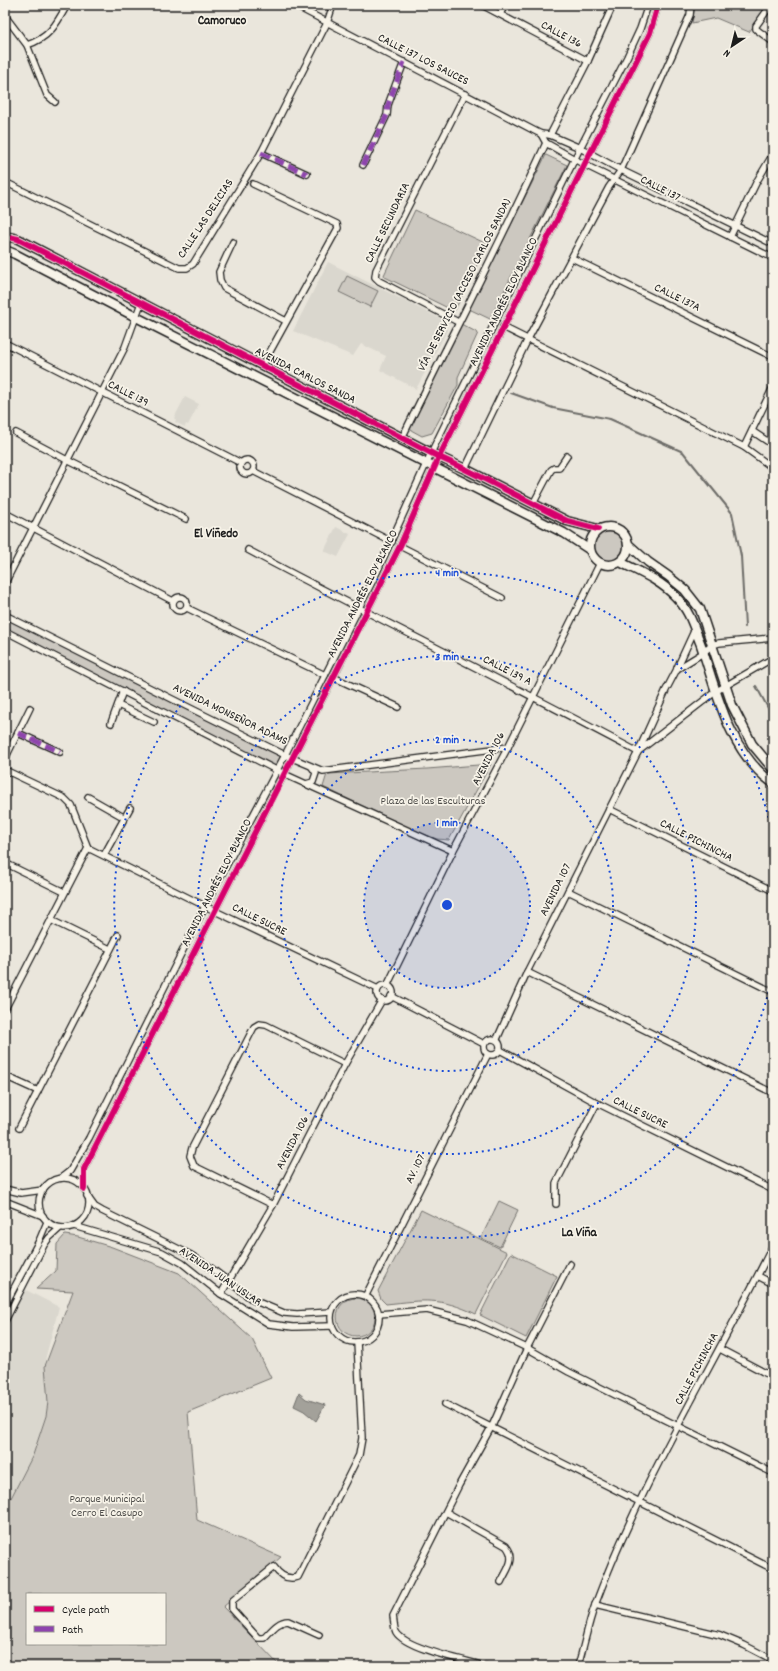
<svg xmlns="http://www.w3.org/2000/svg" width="778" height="1671" font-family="Dekko,sans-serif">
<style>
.built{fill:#dad7ce}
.green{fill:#ccc8c0;stroke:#74726e;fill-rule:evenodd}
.water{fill:#a3a19a;stroke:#6d6c68}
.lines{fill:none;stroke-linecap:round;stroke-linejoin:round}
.stream{stroke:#6d6c68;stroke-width:2}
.street-casing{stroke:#1c1c1c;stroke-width:8}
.secondary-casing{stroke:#1c1c1c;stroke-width:11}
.street{stroke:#f7f3e8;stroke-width:5.5}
.secondary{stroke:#f7f3e8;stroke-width:8}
.quiet{stroke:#8e44ad;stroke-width:5;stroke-dasharray:10 5;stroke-linecap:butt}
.cycleway-casing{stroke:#f7f3e8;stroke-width:8}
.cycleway{stroke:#d6006c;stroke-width:6}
.ring{fill:none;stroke:#1d4ed8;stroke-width:2;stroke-dasharray:2 4}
.labels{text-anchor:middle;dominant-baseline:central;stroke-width:3.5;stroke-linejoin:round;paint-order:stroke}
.street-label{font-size:12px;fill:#1c1c1c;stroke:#f7f3e8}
.park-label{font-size:12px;fill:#51504d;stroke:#f7f3e8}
.neighbourhood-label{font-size:13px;font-weight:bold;fill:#1c1c1c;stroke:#f7f3e8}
.centre{fill:#1d4ed8;stroke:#f7f3e8;stroke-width:2}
.ring-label{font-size:12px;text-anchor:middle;font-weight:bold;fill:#1d4ed8;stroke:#f7f3e8;stroke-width:3.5;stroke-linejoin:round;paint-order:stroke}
</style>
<rect width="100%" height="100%" fill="#eae6dc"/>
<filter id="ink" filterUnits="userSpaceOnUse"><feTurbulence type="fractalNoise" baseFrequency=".025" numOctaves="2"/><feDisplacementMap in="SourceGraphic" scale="8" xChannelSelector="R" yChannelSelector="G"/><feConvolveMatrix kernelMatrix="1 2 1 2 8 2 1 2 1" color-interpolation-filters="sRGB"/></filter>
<g filter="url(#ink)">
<g class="built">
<polygon points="328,262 443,320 448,329 416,389 380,370 386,356 361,344 353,356 293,331"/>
<polygon points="185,397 199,404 188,425 186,424 185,427 175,422 176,420 174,418"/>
<polygon points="336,527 350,534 338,557 324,551"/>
<polygon points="24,1289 59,1307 46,1356 45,1366 48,1402 46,1416 33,1455 11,1498 5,1496 5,1326"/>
</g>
<g class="green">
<polygon points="695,5 769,5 749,32 716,18 692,23"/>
<polygon points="546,155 567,165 490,319 469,309"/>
<polygon points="415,210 487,244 455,310 452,310 385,277 384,275"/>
<polygon points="347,276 378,291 370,307 339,292"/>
<polygon points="461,324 478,333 458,377 458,385 432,433 422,436 409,429"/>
<circle cx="609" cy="546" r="17"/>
<polygon points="5,615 285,755 277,770 5,631"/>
<polygon points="491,764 449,840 437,839 418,832 323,787 327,774 427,769"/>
<polygon points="499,1201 518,1210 500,1247 481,1238"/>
<path d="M421 1210 507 1252 476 1314C439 1297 425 1300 386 1304L381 1299 378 1291Z"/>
<path d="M65 1235 78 1237 112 1247 179 1273 252 1339 271 1378 188 1412 197 1520 281 1557 223 1607 280 1666H5V1496L11 1498 33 1455 46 1416 48 1402 45 1366 73 1291 36 1289 56 1271 57 1244ZM27 1594H165V1644H27Z"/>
<polygon points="511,1253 557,1276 526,1338 480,1315"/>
<circle cx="356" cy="1317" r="19"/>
</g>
<polygon class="water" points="299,1393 306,1399 325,1405 316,1421 304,1411 294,1406"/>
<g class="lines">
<g class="stream">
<polyline points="511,393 553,408 610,419 683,452 732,513 741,556 745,627"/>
<polyline points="756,686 773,717"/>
</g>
<defs>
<g id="street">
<polyline points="294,5 535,131 541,134 550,135 580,148 621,170 773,244"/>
<polyline points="482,5 588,61"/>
<polyline points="771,5 756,26 756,29 773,42"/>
<polyline points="500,14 505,5"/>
<polyline points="5,16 27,45 47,95 55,102"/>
<path d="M27 45C49 38 56 25 67 5"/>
<polyline points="541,134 546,143 585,165 773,258"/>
<polyline points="550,135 588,61 613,5"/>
<polyline points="261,153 307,174"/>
<polyline points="363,165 387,115 388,105 404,62"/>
<polyline points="5,182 179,268 187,268 193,264 261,153 327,23 333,5"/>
<polyline points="253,184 337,224 338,228 262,366"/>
<polyline points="730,237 757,181 773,154"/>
<polyline points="233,242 219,272 220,280 224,288 286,321"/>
<polyline points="572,258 773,357"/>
<polyline points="458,322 379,281 375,277 376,270 465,94"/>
<polyline points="503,327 744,447 773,468"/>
<polyline points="5,343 241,463"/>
<polyline points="752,431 773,445"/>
<polyline points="16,433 67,460 186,519"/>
<path d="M402 438C450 339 501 242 546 143"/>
<polyline points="744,447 773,387"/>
<circle cx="247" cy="467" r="7"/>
<polyline points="465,469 528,339 609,187 621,170 690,15 691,5"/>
<polyline points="253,471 392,542"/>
<polyline points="533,504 551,470 554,468 559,468 567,456"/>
<polyline points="5,513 173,601"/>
<polyline points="400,546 502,598"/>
<path d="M248 550C377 619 509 683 638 752"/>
<polyline points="5,583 125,347 141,303"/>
<circle cx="180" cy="604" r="7"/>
<polyline points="187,608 325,675"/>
<polyline points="5,615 186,706 285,755 323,771 508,747"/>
<polyline points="5,631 284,774 453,851"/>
<polyline points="677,668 695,629"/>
<polyline points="333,677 398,707"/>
<polyline points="118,705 154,722"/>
<polyline points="111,723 123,691"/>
<polyline points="18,733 60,752"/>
<polyline points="640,750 715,692 773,658"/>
<polyline points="5,759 30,708"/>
<polyline points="5,770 64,798 71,805 88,848"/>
<polyline points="306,784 313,782 316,773 312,767"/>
<polyline points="88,797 125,818"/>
<polyline points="609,809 773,891"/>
<polyline points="88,848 215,911 378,989"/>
<polyline points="104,855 130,808"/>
<polyline points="5,863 64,892"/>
<polyline points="568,891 773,992"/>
<polyline points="51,920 110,949"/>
<polyline points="527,972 773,1093"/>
<circle cx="385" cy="993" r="8"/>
<polyline points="387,986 453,851 508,747 600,563"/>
<polyline points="391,996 484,1044"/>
<polyline points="5,1009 88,848"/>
<circle cx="492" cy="1047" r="8"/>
<polyline points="497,1039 527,972 638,752 666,690 677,669 703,653 712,645 719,643 773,638"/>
<polyline points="500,1050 597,1103 773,1190"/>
<polyline points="5,1076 38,1091"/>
<polyline points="19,1128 118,935"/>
<polyline points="61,1178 70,1171 89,1138 205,906 285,755 377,572 431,453 580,148 627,57 640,29 648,5"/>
<circle cx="64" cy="1203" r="25"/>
<polyline points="5,1189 21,1193 43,1190"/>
<polyline points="84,1189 84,1169 400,546 439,457 650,33 658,5"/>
<polyline points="87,1196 95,1207 102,1211 189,1254 207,1265 253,1300 284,1313 297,1314 331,1312"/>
<polyline points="5,1201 43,1216"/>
<polyline points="556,1204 556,1183 597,1103"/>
<polyline points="273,1205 194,1166 190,1156 192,1148 254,1027 259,1024 266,1025 345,1064"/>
<polyline points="74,1226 162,1252 182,1263 221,1294 269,1324 293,1327 332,1326"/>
<polyline points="758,1276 773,1284"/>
<circle cx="355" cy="1318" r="24"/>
<polyline points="221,1294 273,1205 345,1064 382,1000"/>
<polyline points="366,1295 488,1054"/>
<polyline points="5,1305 39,1241 47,1222"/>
<polyline points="379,1314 427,1310 467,1320 527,1348 569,1372 773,1473"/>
<polyline points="5,1321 44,1245 49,1238 60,1228"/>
<polyline points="720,1349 773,1377"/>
<polyline points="445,1404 773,1569"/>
<path d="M446 1512 506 1546C517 1559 507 1569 501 1582"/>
<polyline points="595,1605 720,1635 744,1645 773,1660"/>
<path d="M319 1635 288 1621C278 1621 271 1631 264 1638H258L232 1609V1601L274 1567C280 1576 288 1580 298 1577L359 1455 362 1438 357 1342"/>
<path d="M485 1666C465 1660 406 1649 396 1632 394 1628 394 1621 393 1616L459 1485 493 1424 527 1348 570 1264"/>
<path d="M578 1666C584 1646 588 1624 595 1605 642 1479 714 1365 773 1245"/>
</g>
<g id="secondary">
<polyline points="5,236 18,239 439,457 465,469 567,521 598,529"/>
<polyline points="5,250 15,254 136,317 564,533 590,550"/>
<circle cx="609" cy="546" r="19"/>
<polyline points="628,544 648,562 668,576 685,590 700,609 732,705 752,744 773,769"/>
<path d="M620 562C640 572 660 580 676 597 690 611 694 628 701 645 717 693 729 752 773 783"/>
</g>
</defs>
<use href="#street" class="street-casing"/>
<use href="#secondary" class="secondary-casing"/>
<use href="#street" class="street"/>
<use href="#secondary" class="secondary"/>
<g class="quiet">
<polyline points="261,153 307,174"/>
<polyline points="363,165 387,115 388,105 404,62"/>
<polyline points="18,733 60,752"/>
</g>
<defs>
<g id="cycleway">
<polyline points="5,236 18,239 439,457 465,469 567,521 598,529"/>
<polyline points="84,1189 84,1169 400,546 439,457 650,33 658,5"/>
</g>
</defs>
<use href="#cycleway" class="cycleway-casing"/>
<use href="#cycleway" class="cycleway"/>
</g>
</g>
<circle cx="447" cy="905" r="83" fill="#1d4ed8" fill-opacity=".12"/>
<g class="ring">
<circle cx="447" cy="905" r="83"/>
<circle cx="447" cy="905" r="166"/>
<circle cx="447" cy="905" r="249"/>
<path d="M773 974A333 333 0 1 1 773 836"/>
</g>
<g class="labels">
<g class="street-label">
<text transform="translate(561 35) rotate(28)">CALLE 136</text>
<text transform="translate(423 60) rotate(27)">CALLE 137 LOS SAUCES</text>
<text transform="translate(660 189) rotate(27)">CALLE 137</text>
<text transform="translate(206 219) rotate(-57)">CALLE LAS DELICIAS</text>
<text transform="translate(388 223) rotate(-64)">CALLE SECUNDARIA</text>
<text transform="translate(465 285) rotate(-63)">VÍA DE SERVICIO (ACCESO CARLOS SANDA)</text>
<text transform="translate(677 298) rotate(26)">CALLE 137A</text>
<text transform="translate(504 302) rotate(-64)">AVENIDA ANDRÉS ELOY BLANCO</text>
<text transform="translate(305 376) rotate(27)">AVENIDA CARLOS SANDA</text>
<text transform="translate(128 394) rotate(27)">CALLE 139</text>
<text transform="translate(363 594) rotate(-63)">AVENIDA ANDRÉS ELOY BLANCO</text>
<text transform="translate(507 671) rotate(27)">CALLE 139 A</text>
<text transform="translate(230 715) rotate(26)">AVENIDA MONSEÑOR ADAMS</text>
<text transform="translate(489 759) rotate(-63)">AVENIDA 106</text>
<text transform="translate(696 841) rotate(27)">CALLE PICHINCHA</text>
<text transform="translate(217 883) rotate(-63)">AVENIDA ANDRÉS ELOY BLANCO</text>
<text transform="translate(556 890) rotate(-64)">AVENIDA 107</text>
<text transform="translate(259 920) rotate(26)">CALLE SUCRE</text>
<text transform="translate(640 1113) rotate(26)">CALLE SUCRE</text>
<text transform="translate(293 1143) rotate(-63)">AVENIDA 106</text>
<text transform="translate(416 1169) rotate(-64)">AV. 107</text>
<text transform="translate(220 1277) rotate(34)">AVENIDA JUAN USLAR</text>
<text transform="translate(697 1369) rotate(-62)">CALLE PICHINCHA</text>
</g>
<g class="park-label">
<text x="433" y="801">Plaza de las Esculturas</text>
<text x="107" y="1499">Parque Municipal<tspan x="107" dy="14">Cerro El Casupo</tspan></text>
</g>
<g class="neighbourhood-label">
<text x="222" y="21">Camoruco</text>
<text x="216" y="534">El Viñedo</text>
<text x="579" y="1233">La Viña</text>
</g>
</g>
<circle cx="447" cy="905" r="6" class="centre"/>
<g class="ring-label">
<text x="447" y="576">4 min</text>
<text x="447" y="660">3 min</text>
<text x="447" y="743">2 min</text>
<text x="447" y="826">1 min</text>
</g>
<rect width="778" height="1671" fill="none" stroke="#f7f3e8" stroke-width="20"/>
<rect x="10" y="10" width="758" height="1651" fill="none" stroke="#1c1c1c" stroke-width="1.5" filter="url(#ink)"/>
<rect x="26" y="1593" width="140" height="52" fill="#f7f3e8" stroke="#9f9d96"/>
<rect x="34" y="1606" width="20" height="6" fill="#d6006c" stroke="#9f9d96"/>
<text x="62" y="1613" font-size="12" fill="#1c1c1c">Cycle path</text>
<rect x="34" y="1626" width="20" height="6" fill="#8e44ad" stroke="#9f9d96"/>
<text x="62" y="1633" font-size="12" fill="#1c1c1c">Path</text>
<g transform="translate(732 46) rotate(215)" stroke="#f7f3e8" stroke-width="3" paint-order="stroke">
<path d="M0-3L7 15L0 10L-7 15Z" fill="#1c1c1c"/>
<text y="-6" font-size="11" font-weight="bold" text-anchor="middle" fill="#1c1c1c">N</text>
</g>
</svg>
